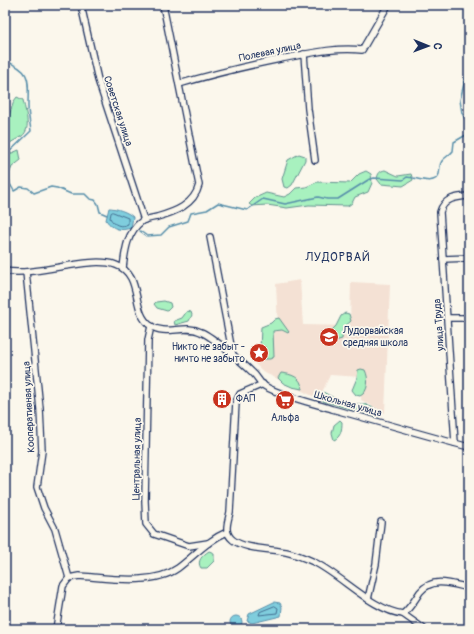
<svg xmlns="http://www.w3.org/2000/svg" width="474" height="634" font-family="Pangolin,sans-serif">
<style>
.built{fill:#f4e1d4}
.green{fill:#a8f1bf;stroke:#62908e}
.water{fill:#7fcddd;stroke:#578eaa}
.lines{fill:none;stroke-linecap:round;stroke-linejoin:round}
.shore{stroke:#436e91;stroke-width:1}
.stream{stroke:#578eaa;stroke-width:1.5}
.minor-casing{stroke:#1b2f5e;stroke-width:8}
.minor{stroke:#fbf7ec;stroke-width:5.5}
.labels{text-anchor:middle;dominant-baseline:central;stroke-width:3.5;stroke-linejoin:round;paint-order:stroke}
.street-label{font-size:10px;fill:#1b2f5e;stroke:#fbf7ec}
.poi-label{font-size:10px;fill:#1b2f5e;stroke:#fbf7ec;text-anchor:start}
.quarter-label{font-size:12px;letter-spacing:1px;fill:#1b2f5e;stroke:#fbf7ec}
</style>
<rect width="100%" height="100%" fill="#fbf7ec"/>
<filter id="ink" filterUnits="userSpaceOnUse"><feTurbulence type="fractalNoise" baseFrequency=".025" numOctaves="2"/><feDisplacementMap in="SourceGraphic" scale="8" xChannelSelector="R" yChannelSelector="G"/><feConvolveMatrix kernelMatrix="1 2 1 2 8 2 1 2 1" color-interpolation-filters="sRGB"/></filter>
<g filter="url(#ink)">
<polygon class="built" points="300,280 303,325 350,326 351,282 390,284 385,413 361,400 361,377 330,375 319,399 265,373 256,365 248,352 262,346 278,327 276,284"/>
<g class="green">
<path d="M17 97 23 100C25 110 32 129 22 136 16 140 10 142 5 147V127L14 101Z"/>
<polygon points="19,150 21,160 12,167 5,183 5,156"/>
<polygon points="299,154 305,156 305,160 292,185 288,188 284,187 282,179 288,160"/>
<path d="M385 170 398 176 411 174 413 180 403 186 381 184 377 179C378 173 380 171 385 170Z"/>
<polygon points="366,171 371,174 372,183 368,192 355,197 352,203 348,206 309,205 287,208 267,205 252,206 249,204 255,198 266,193 284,197 290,194 296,188 306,187 317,182 350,183 359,174"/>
<polygon points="164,301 170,303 171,307 167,311 157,308 154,304 156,302"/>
<polygon points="187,311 191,312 192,315 189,321 175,325 174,321 182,318"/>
<polygon points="345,313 349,314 351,321 343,328 342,339 335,341 331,339 330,332 336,326 341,316"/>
<polygon points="279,318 289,332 288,333 282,330 273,331 274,357 270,359 263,359 260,350 261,327 271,323 275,319"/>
<path d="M361 369 365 370C369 378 369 392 360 396L356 395 352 390 357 378 358 370Z"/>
<path d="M281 373C291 374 302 377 302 389L292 387 283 383 278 378Z"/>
<polygon points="323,392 345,404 364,404 378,410 381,416 378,417 323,401 320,397"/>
<path d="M340 420 342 422C342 429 341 437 334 440L332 433 334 425Z"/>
<path d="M209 551 214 553V561L207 568H201C196 561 203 555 209 551Z"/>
</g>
<g class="water">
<path d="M109 208C116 208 128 212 133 217L131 228C121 231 113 230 106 220Z"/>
<polygon points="274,602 280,603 282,607 281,616 252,623 247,621 249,614"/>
<circle cx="236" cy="622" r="6"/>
</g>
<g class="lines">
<g class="shore">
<path d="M113 212 128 218V224C121 228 114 225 110 218L111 213Z"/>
<polygon points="275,606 278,608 277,613 259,615 260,612"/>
</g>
<g class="stream">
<path d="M5 61C33 71 28 81 28 106 28 114 30 123 31 131L5 156"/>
<polyline points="5,168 8,171 10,184 14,191 21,187 28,188 34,193 51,187 57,188 71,194 85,194 90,199 95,200 98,204 100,212 107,215"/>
<path d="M140 231 147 236 161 235 169 227 188 221 191 213 207 210 218 203 247 210 263 199 285 204 318 197 327 199H338L368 180 374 178 403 180 407 177C415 177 435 187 439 174 440 170 439 165 442 161 445 157 450 155 453 151L454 142 466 135V121L462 113 460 100 469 64"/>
</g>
<defs>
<g id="minor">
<polyline points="81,5 98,80 144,220"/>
<polyline points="304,54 308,109 315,160"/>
<path d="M179 84C213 74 246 66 280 59 307 54 334 47 362 50L388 5"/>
<polyline points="210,237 233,356"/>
<polyline points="443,259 469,258"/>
<path d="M123 268C125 251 127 232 142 221 146 219 152 218 157 217 175 212 194 205 199 185L163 5"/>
<path d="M5 271C37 277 89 255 116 265 144 275 130 312 151 326 165 336 185 324 201 332 213 337 243 363 253 373 257 376 259 382 263 385 275 394 316 404 332 409 377 421 423 435 469 447"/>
<polyline points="26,272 40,409 42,451 37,487 44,508 55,529 69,578 63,586 56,629"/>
<polyline points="447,318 469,318"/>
<polyline points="151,326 148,340 145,501 146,524 154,534 189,546 208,543"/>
<path d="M263 384 240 394 236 402 230 512C228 522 223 532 233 540 244 549 271 549 286 552 295 554 305 558 314 562 342 576 374 611 403 614 411 607 414 601 420 592 433 576 452 584 469 588"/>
<path d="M455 443 440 212C444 198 456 197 469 196"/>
<path d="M69 578 79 576C108 578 153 586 178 568 194 556 208 540 227 532"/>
<polyline points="368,599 376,564 381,522"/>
<polyline points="403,614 424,629"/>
</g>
</defs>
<use href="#minor" class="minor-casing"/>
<use href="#minor" class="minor"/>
</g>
</g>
<defs>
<symbol id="school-disc" viewBox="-11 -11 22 22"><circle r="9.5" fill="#c8321e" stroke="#fbf7ec"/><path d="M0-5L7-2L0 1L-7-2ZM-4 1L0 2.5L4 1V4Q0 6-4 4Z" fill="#fff"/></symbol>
<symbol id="sight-disc" viewBox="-11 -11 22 22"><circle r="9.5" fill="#c8321e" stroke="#fbf7ec"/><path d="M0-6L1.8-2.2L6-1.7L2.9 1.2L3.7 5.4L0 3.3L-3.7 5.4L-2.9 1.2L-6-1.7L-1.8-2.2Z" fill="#fff"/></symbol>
<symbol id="building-disc" viewBox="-11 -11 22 22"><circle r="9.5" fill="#c8321e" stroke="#fbf7ec"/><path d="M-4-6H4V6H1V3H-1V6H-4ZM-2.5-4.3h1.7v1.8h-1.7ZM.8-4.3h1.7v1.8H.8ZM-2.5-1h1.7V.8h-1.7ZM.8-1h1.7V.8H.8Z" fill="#fff"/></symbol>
<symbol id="supermarket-disc" viewBox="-11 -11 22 22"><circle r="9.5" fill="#c8321e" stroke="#fbf7ec"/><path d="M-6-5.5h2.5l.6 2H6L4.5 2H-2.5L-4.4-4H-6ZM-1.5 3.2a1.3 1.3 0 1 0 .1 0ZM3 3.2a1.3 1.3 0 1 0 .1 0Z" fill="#fff"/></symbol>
</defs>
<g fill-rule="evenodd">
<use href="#school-disc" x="318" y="326" width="22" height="22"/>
<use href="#sight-disc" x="248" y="342" width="22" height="22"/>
<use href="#building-disc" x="211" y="388" width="22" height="22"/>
<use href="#supermarket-disc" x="274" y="389" width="22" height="22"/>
</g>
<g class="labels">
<g class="street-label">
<text transform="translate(270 52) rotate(-12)">Полевая улица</text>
<text transform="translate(118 111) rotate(72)">Советская улица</text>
<text transform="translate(439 325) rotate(-94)">улица Труда</text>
<text transform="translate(348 404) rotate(16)">Школьная улица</text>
<text transform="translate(29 407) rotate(-93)">Кооперативная улица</text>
<text transform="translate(137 459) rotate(-89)">Центральная улица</text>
</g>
<g class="poi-label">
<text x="343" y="331">Лудорвайская<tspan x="343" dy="12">средняя школа</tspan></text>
<text x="245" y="347" text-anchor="end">Никто не забыт -<tspan x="245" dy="12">ничто не забыто</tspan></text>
<text x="236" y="399">ФАП</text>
<text x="285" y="418" text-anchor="middle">Альфа</text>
</g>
<g class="quarter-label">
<text x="338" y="257">ЛУДОРВАЙ</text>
</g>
</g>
<rect width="474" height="634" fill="none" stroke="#fbf7ec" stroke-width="20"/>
<rect x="10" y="10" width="454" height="614" fill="none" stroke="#1b2f5e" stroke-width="1.5" filter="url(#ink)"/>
<g transform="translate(428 46) rotate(91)" stroke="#fbf7ec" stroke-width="3" paint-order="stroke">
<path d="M0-3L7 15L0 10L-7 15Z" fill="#1b2f5e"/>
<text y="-6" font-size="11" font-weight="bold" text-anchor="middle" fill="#1b2f5e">С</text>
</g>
</svg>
